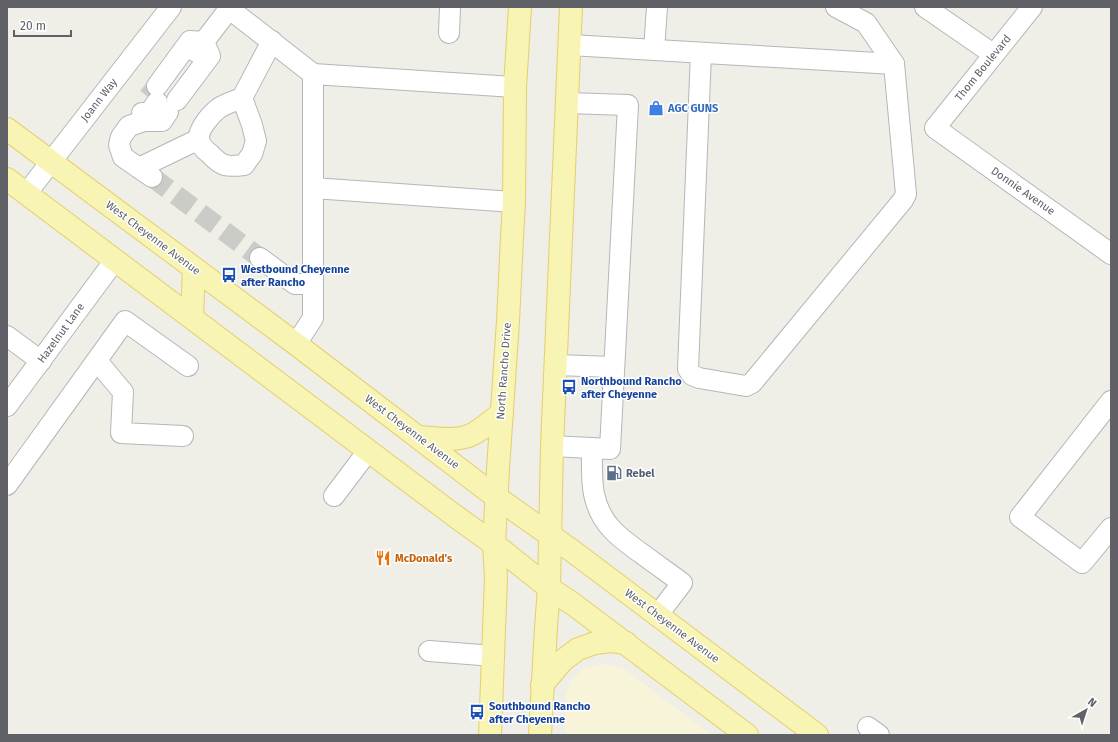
<svg xmlns="http://www.w3.org/2000/svg" width="1118" height="742" font-family="'Fira Sans',sans-serif">
<style>
.sand{fill:#f8f4da}
.lines{fill:none;stroke-linecap:round;stroke-linejoin:round}
.minor-tunnel{stroke:#cbcbc7;stroke-width:20;stroke-dasharray:20 10;stroke-linecap:butt}
.minor-casing{stroke:#b4b6ba;stroke-width:22}
.major-casing{stroke:#e5cf6b;stroke-width:24}
.minor{stroke:#fff;stroke-width:20}
.major{stroke:#f8f4b4;stroke-width:22}
.labels{text-anchor:middle;dominant-baseline:central;stroke-width:3;stroke-linejoin:round;paint-order:stroke}
.street-label{font-size:11px;fill:#5f6166;stroke:#fff}
.shop-label{font-size:11px;font-weight:bold;fill:#366cbe;stroke:#fff;text-anchor:start}
.transit-label{font-size:11px;font-weight:bold;fill:#164399;stroke:#fff;text-anchor:start}
.service-label{font-size:11px;font-weight:bold;fill:#4e5e75;stroke:#fff;text-anchor:start}
.food-label{font-size:11px;font-weight:bold;fill:#c56008;stroke:#fff;text-anchor:start}
</style>
<rect width="100%" height="100%" fill="#efeee7"/>
<polygon class="sand" points="602,664 623,668 712,735 565,735 566,695 571,680 585,668"/>
<g class="lines">
<g class="minor-tunnel">
<polyline points="148,97 157,86"/>
<polyline points="152,177 260,258"/>
</g>
<defs>
<g id="minor">
<polyline points="227,7 313,74"/>
<polyline points="836,7 866,23 894,64"/>
<polyline points="925,7 993,54"/>
<polyline points="1032,7 935,128 1111,254"/>
<polyline points="449,33 450,7"/>
<polyline points="570,45 894,64 906,194 903,200 752,383 746,386 699,378 692,375 688,369 701,53"/>
<polyline points="654,50 657,7"/>
<polyline points="196,52 229,9"/>
<polyline points="157,86 190,41 204,42 210,56 177,100"/>
<path d="M242 98C234 101 225 104 219 108 211 114 198 129 199 139 200 145 206 151 210 154 222 167 227 167 244 165L252 154 256 141 252 125 242 98 272 41"/>
<polyline points="142,113 144,121 162,121 168,112"/>
<polyline points="139,168 199,139"/>
<polyline points="152,177 123,157 119,145 121,137 129,126 144,121 157,102"/>
<polyline points="313,188 514,202"/>
<polyline points="26,194 171,7"/>
<polyline points="260,258 295,284 313,284"/>
<polyline points="7,336 41,361"/>
<polyline points="296,344 313,318 313,74 515,87"/>
<polyline points="97,361 123,392 121,433 183,436"/>
<polyline points="555,365 614,367"/>
<polyline points="1111,401 1020,517 1082,563 1111,528"/>
<polyline points="7,406 115,260"/>
<polyline points="552,446 610,449 628,105 567,103"/>
<path d="M592 448C592 463 591 479 594 494 600 525 621 539 645 556 657 565 670 574 682 583L657 616"/>
<polyline points="7,485 125,321 188,366"/>
<polyline points="334,496 368,451"/>
<polyline points="429,651 494,656"/>
<polyline points="868,727 879,735"/>
</g>
<g id="major">
<polyline points="7,129 296,344 496,497 571,550 817,735"/>
<polyline points="7,179 455,516 494,544 549,588 573,604 747,735"/>
<polyline points="192,317 194,269"/>
<path d="M418 437C434 438 455 442 471 435 482 430 492 420 502 413"/>
<polyline points="542,685 562,661 578,649 595,643 611,641 626,643"/>
<polyline points="490,735 496,578 494,544 498,469 508,321 512,237 514,202 515,87 520,7"/>
<polyline points="540,735 546,627 549,588 552,446 571,7"/>
</g>
</defs>
<use href="#minor" class="minor-casing"/>
<use href="#major" class="major-casing"/>
<use href="#minor" class="minor"/>
<use href="#major" class="major"/>
</g>
<defs>
<symbol id="shop-bare" viewBox="-9 -9 18 18"><path d="M-5-2.5h2.3a2.7 3.5 0 0 1 5.4 0H5L5.5 6h-11ZM-1.5-2.5h3a1.5 2.3 0 0 0-3 0Z" fill="#3f7fe0" stroke="#fff" stroke-width="2.5" paint-order="stroke"/></symbol>
<symbol id="bus-bare" viewBox="-9 -9 18 18"><path d="M-5-6H5V4H4V6H2V4H-2V6H-4V4H-5ZM-3.5-4V0h7V-4ZM-3.5 1.2v1.5H-2V1.2ZM2 1.2v1.5H3.5V1.2Z" fill="#1a4fb4" stroke="#fff" stroke-width="2.5" paint-order="stroke"/></symbol>
<symbol id="fuel-bare" viewBox="-9 -9 18 18"><path d="M-5.5-6h7V0h2V4h1.3V-2.5L3-4.5l.8-.8L6-3V5H2.5V1h-1V6h-7ZM-4.2-4.7v3.2H.2V-4.7Z" fill="#5c6f8a" stroke="#fff" stroke-width="2.5" paint-order="stroke"/></symbol>
<symbol id="restaurant-bare" viewBox="-9 -9 18 18"><path d="M-5-6h1v4h1v-4h1v4h1v-4h1v5L-1.5 .5V6h-2V.5L-5-1ZM5-6V6H3V1.5H1.5Q1.5-4 5-6Z" fill="#e8710a" stroke="#fff" stroke-width="2.5" paint-order="stroke"/></symbol>
</defs>
<g fill-rule="evenodd">
<use href="#shop-bare" x="645" y="97" width="22" height="22"/>
<use href="#bus-bare" x="218" y="264" width="22" height="22"/>
<use href="#bus-bare" x="558" y="376" width="22" height="22"/>
<use href="#fuel-bare" x="603" y="462" width="22" height="22"/>
<use href="#restaurant-bare" x="372" y="547" width="22" height="22"/>
<use href="#bus-bare" x="466" y="701" width="22" height="22"/>
</g>
<g class="labels">
<g class="street-label">
<text transform="translate(983 68) rotate(-51)">Thom Boulevard</text>
<text transform="translate(99 100) rotate(-52)">Joann Way</text>
<text transform="translate(1023 191) rotate(35)">Donnie Avenue</text>
<text transform="translate(153 238) rotate(37)">West Cheyenne Avenue</text>
<text transform="translate(61 333) rotate(-54)">Hazelnut Lane</text>
<text transform="translate(504 371) rotate(-86)">North Rancho Drive</text>
<text transform="translate(412 432) rotate(37)">West Cheyenne Avenue</text>
<text transform="translate(672 626) rotate(37)">West Cheyenne Avenue</text>
</g>
<g class="shop-label">
<text x="668" y="108">AGC GUNS</text>
</g>
<g class="transit-label">
<text x="241" y="269">Westbound Cheyenne<tspan x="241" dy="13">after Rancho</tspan></text>
<text x="581" y="381">Northbound Rancho<tspan x="581" dy="13">after Cheyenne</tspan></text>
<text x="489" y="706">Southbound Rancho<tspan x="489" dy="13">after Cheyenne</tspan></text>
</g>
<g class="service-label">
<text x="626" y="473">Rebel</text>
</g>
<g class="food-label">
<text x="395" y="558">McDonald's</text>
</g>
</g>
<rect width="1118" height="742" fill="none" stroke="#5f6166" stroke-width="16"/>
<g transform="translate(1086 710) rotate(39)" stroke="#ffffff" stroke-width="3" paint-order="stroke">
<path d="M0-3L7 15L0 10L-7 15Z" fill="#5f6166"/>
<text y="-6" font-size="11" font-weight="bold" text-anchor="middle" fill="#5f6166">N</text>
</g>
<path d="M14 30v6h57v-6" fill="none" stroke="#5f6166" stroke-width="2"/>
<text x="20" y="30" font-size="12" fill="#5f6166" stroke="#ffffff" stroke-width="3" paint-order="stroke">20 m</text>
</svg>
